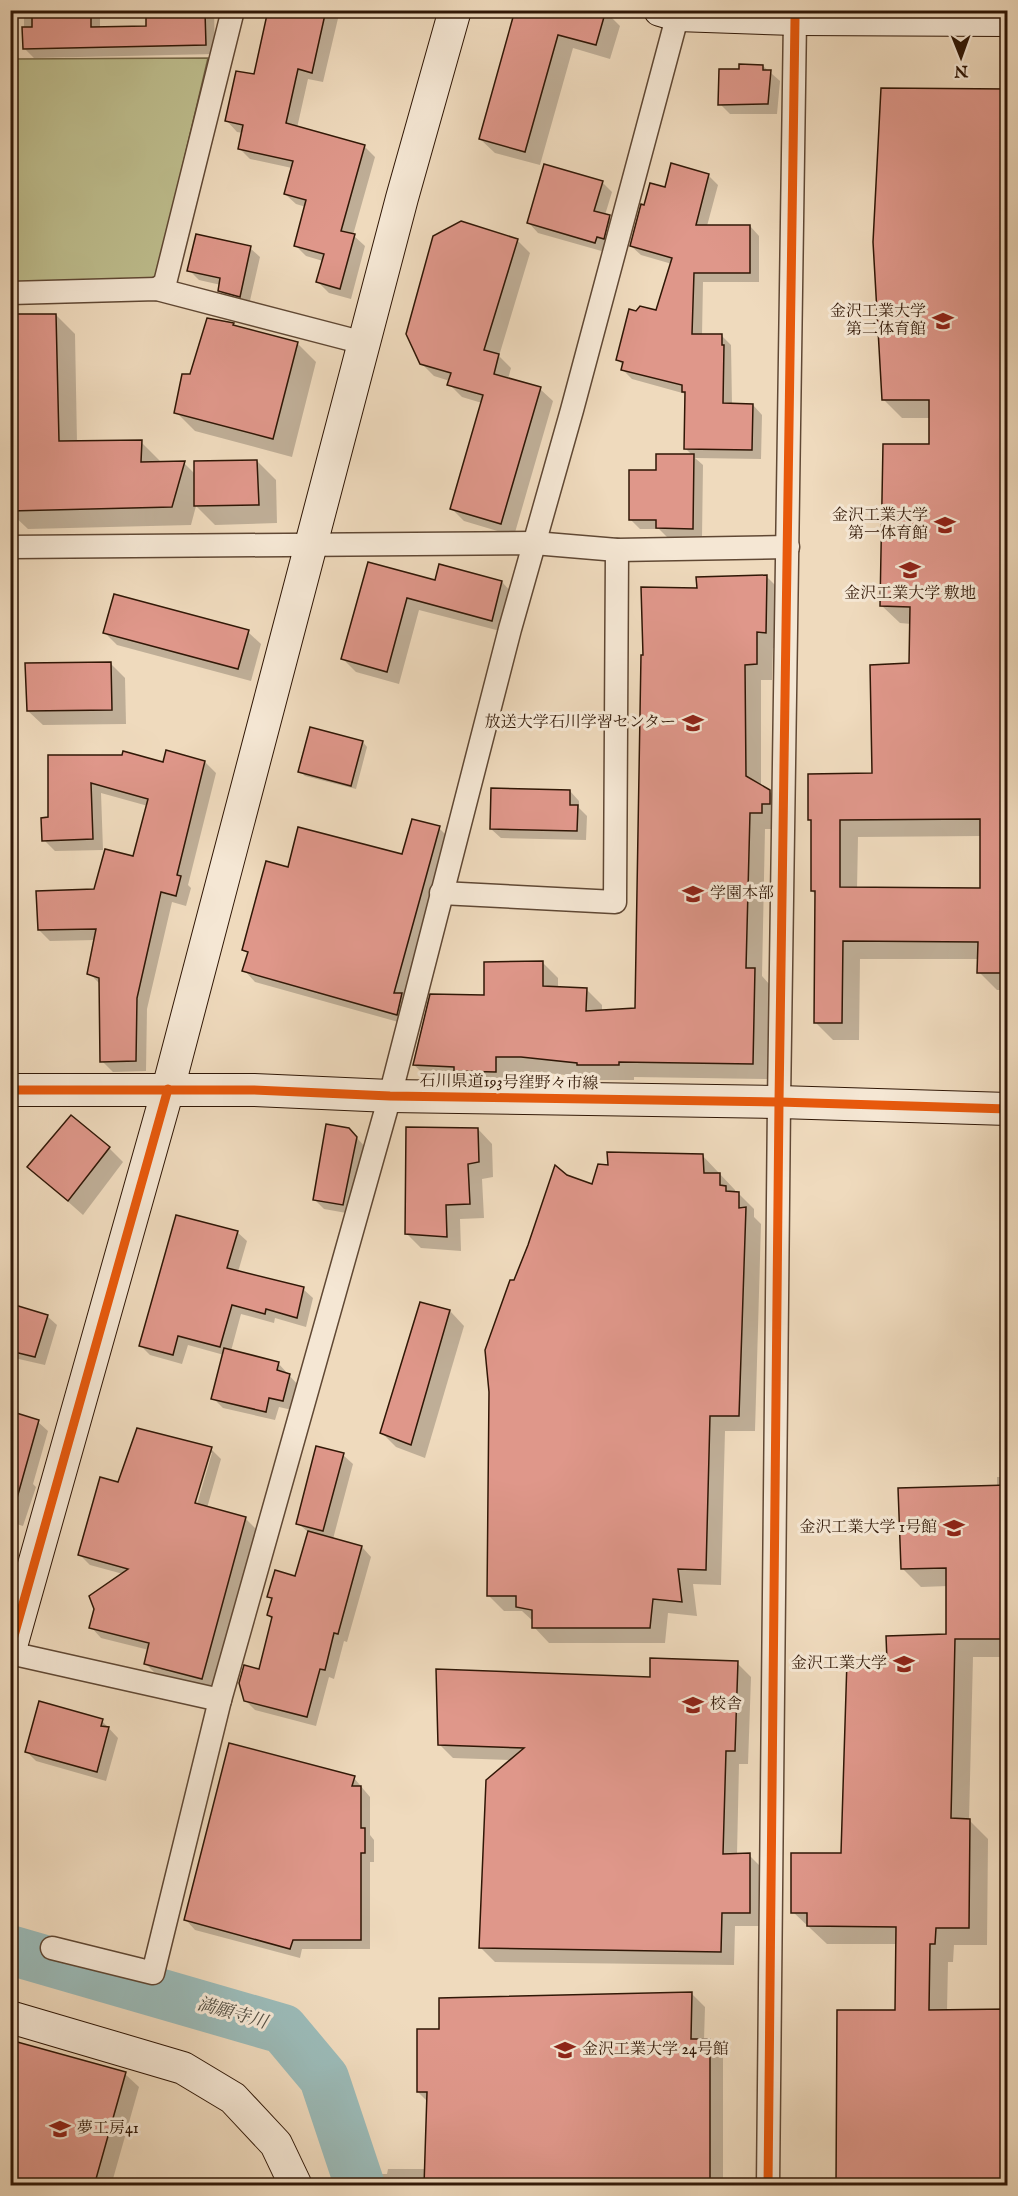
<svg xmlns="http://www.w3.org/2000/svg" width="1018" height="2196" font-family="'IM FELL English','Noto Serif JP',serif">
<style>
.green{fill:#bebe8e;stroke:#776a4a;stroke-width:1.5}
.shadow{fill:#0003;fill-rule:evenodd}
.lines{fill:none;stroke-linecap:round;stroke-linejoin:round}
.river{stroke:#9bbab7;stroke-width:50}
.building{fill:#df978a;stroke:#301706;stroke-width:1.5;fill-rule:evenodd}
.street-casing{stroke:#604834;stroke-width:25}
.secondary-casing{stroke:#301706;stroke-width:34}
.street{stroke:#f5e7d4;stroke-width:22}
.secondary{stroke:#f5e7d4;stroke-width:32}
.cycleway-casing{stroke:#f5e7d4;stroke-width:13}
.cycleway{stroke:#e8590c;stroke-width:9}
.labels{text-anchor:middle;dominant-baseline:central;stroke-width:6;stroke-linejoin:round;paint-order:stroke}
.poi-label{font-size:16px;fill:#301706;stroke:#f5e7d4;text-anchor:end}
.street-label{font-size:16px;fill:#301706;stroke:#f5e7d4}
.water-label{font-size:18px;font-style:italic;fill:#555044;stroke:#f5e7d4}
</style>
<rect width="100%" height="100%" fill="#efdabd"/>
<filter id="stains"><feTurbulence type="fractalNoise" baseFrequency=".00333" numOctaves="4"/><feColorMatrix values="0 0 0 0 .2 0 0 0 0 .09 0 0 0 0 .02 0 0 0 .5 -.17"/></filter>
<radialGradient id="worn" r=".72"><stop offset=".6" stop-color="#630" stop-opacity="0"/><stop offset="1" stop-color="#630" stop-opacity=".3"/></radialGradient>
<polygon class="green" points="208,58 156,279 11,285 10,59"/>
<g class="shadow">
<polygon points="24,10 100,10 100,28 148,27 147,10 214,10 215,54 34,58 24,48"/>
<polygon points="270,10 340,10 323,82 308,79 297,128 364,146 375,157 353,235 365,246 351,299 329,293 318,282 323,261 306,256 296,246 306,207 296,204 285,194 292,168 250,159 239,148 243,133 237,132 227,121 255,76"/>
<polygon points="516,10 605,11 620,26 610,59 573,48 540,165 495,153 480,139"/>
<polygon points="763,66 780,81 777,114 730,114 720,104 741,71"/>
<path d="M1008 90V990H997L979 972V959H860L859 1040H833L815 1022 816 895 812 891 813 823 810 820 874 774 911 665V624L900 623 882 606 930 446V418H902L884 400ZM981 836V890L857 889 858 837Z"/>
<polygon points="708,175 718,185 707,226 750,226 759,236 759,282 703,282 702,335 722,336 731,345 732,405 753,405 762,415 761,459 695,458 703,465 702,538 667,537 659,529 640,529 631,520 658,471 693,456 685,448 686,394 632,379 622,369 623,365 618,360 637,313 657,312 672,264 641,255 631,246 645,207 666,189"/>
<polygon points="602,182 612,192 605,215 609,217 619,226 605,252 538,233 529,223"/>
<polygon points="517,240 530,253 499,356 511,368 508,379 540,389 553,401 514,536 464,521 451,508 482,403 462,397 449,384 450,381 434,376 421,363"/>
<polygon points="250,248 260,257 249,305 229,300 220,290 221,285 199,280 189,270"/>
<polygon points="10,315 56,315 75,334 77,443 141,442 160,461 160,463 184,463 195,474 257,461 276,480 277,523 215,525 196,506 191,525 28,529 10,512"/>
<polygon points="233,324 236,327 297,343 316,362 292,457 195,431 176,412 191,376"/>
<polygon points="369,564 436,582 502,582 514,595 504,632 419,610 399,684 356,672 343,659"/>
<polygon points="766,576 782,592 781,648 773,648 772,680 761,680 761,787 769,791 785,807 777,829 765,829 762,976 770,985 769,1079 634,1077 634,1080 594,1080 592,1078 538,1072 512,1072 511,1087 467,1082 430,1080 414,1065 485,997 542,962 558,978 558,988 586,989 602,1005 602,1011 637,1010 699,590"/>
<polygon points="248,632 261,644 251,681 117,645 105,633"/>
<polygon points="111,664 125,678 126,724 43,725 28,711"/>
<polygon points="312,729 363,742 367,747 356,789 305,776 300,771"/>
<polygon points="50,757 164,764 205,762 216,773 188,885 191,888 186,906 172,902 147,1009 146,1071 113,1072 102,1061 100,984 89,973 95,940 50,941 39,930 96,891 134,858 148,806 101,793 103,850 55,851 44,840 49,819"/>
<polygon points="570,791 579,801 579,808 587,816 586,840 501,838 491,829"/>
<polygon points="439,828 450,839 409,1025 255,982 244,970 249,954 244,949 289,869 403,856"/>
<polygon points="349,1129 366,1148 352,1214 324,1209 314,1199"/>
<polygon points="478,1129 492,1144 493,1177 482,1179 484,1218 460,1219 461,1251 421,1248 406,1233"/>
<polygon points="109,1148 123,1162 83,1215 29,1167"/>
<polygon points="702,1155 735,1190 735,1193 738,1193 754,1209 754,1217 761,1224 755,1431 725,1431 721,1585 693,1584 697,1616 668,1613 665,1643 549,1643 534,1627 534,1622 522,1611 504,1611 488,1595 515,1282 567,1176 593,1186"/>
<polygon points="237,1232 247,1241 238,1272 303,1289 313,1298 306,1327 275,1318 274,1323 241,1314 231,1351 278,1363 298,1385 292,1410 279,1407 275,1420 223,1408 213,1398 224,1355 188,1345 182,1364 150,1355 140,1345"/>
<polygon points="421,1304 450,1311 464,1326 425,1458 396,1447 382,1433"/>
<polygon points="10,1309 47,1316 57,1325 45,1365 10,1357"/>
<polygon points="10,1412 38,1422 48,1431 33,1484 36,1487 23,1526 10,1522"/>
<path d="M211 1449 221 1459 207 1508 246 1519 256 1529 212 1689 156 1674 145 1663 149 1650 101 1638 91 1627 123 1574 90 1565 80 1555 119 1484ZM208 1453H212L195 1511 192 1510Z"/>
<polygon points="343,1455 353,1464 333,1539 362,1547 371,1557 347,1642 344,1641 334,1679 329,1677 316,1726 255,1710 245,1700 260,1671 273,1620 268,1615 273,1600 269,1597 296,1578 309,1533 298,1523"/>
<polygon points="997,1477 1008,1477 1008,1657 973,1657 969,1820 988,1839 987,1945 954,1945 953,1962 948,1962 947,2011 897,2012 898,1944 827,1944 793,1912 842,1855 888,1662 948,1636 948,1586 921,1587 902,1568 997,1487"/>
<polygon points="737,1663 751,1677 748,1764 739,1764 737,1855 749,1855 763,1869 763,1926 735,1926 734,1965 495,1962 481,1948 512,1760 453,1758 439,1744 651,1679"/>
<polygon points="102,1721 118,1738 106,1781 36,1761 26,1751"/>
<polygon points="354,1778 370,1797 370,1835 374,1840 374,1862 370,1862 370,1949 302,1949 300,1958 195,1930 186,1920"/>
<polygon points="692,1994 705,2007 704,2040 709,2040 723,2054 723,2186 366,2186 366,2174 387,2174 388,2169 426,2169 428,2102 418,2092 440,2031"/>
<polygon points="125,2074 139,2087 111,2186 10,2186"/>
</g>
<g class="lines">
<polyline class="river" points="10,1950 283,2029 324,2078 360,2186"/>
</g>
<g class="building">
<polygon points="55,10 91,10 91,27 146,26 146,13 205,12 206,45 23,49 22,27 32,27 32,12 55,12"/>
<polygon points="268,10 326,10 312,73 298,69 286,123 365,145 341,231 355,234 340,289 316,282 324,254 294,246 306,200 284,194 293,161 238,149 243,125 225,121 236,71 254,74"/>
<polygon points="515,10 606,10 596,45 558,35 525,152 479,139"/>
<polygon points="739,64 763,65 763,70 771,70 768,104 718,105 719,69 739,69"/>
<path d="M881 88 1008 89V973H977L978 942 843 941 842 1023H814L815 891H811V820H808V774L872 773 870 665 909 663 910 607 880 606 883 444H929V400H882L873 242ZM980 819V888L840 887V820Z"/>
<polygon points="671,163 709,174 696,225 750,225 750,273 694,273 692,334 722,334 722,345 724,345 723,403 753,404 752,450 684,449 685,392 682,392 682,385 621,370 623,362 616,360 629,309 636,311 640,306 656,310 672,258 630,246 641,204 644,205 650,183 665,187"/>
<polygon points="544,164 603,181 594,211 610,215 604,239 597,237 595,243 527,223"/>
<polygon points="461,221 518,239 484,350 499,354 494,374 541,387 501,524 450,509 483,395 447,385 451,373 420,364 406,334 433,236"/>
<polygon points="196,234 251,246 240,297 218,291 220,278 187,271"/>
<polygon points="10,314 56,314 59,441 142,440 141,462 185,461 172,507 10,511"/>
<polygon points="207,318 234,323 233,325 298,342 273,439 174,413 182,374 190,374"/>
<polygon points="656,454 694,454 693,529 656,528 656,520 629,520 629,470 656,470"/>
<polygon points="257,460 259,505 194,506 194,461"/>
<polygon points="368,562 435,580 439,564 502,581 492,621 407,598 387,672 341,659"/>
<polygon points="767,575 766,633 757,632 757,664 745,665 746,776 770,790 770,804 762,804 762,813 750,813 746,968 755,968 753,1064 619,1062 619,1065 577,1065 577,1063 521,1057 496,1057 496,1072 454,1071 454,1067 413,1065 430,994 484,995 484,962 543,961 543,986 587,988 586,1011 635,1008 641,655 643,655 641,587 697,588 696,577"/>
<polygon points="114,594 249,630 238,669 103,633"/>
<polygon points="111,662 112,710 27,711 25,663"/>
<polygon points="310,727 363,741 351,786 298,772"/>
<polygon points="166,750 205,761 177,875 181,876 176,896 161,892 137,998 136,1061 100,1062 99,978 87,974 96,929 38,930 36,891 94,889 105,849 133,856 148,799 91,783 93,839 42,841 41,818 48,817 48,755 122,755 123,751 163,762"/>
<polygon points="491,788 570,790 570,805 578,805 577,831 490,829"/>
<polygon points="412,819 440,826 394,993 402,993 397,1015 242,971 248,952 242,950 266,861 288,867 298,827 402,854"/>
<polygon points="71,1115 110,1147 68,1201 27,1167"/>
<polygon points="326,1124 349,1128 357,1137 343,1205 313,1200"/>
<polygon points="406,1127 478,1128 479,1162 468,1164 470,1204 446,1205 447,1237 405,1234"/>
<polygon points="607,1152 703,1154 704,1173 720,1173 720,1185 726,1186 726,1191 739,1192 739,1208 746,1207 739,1416 710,1416 706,1570 678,1569 682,1602 653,1599 650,1628 532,1628 532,1610 516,1607 516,1596 487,1596 489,1392 485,1350 510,1280 514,1280 528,1245 555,1165 567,1175 592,1184 598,1164 608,1165"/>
<polygon points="176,1215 238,1231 227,1268 304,1287 297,1318 266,1309 265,1314 232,1305 220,1347 178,1336 173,1355 139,1346"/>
<polygon points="420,1302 450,1310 411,1445 380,1433"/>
<polygon points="15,1305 48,1315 35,1357 10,1351 10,1308 14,1309"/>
<polygon points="224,1348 279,1362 277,1370 290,1374 283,1401 269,1398 266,1412 211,1399"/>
<polygon points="10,1411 39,1420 17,1498 10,1498"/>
<polygon points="137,1428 212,1447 195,1503 246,1517 202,1679 144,1664 149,1643 89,1628 94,1609 89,1596 128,1569 78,1555 100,1477 118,1482"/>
<polygon points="316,1446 344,1453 323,1531 296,1524"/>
<polygon points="1008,1485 1008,1639 955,1639 951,1818 970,1819 969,1928 936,1928 935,1944 930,1944 929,2010 1008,2009 1008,2186 836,2186 837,2010 895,2010 896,1927 807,1926 807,1913 791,1913 791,1853 841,1853 847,1660 887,1661 886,1636 946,1634 946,1568 901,1569 898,1488"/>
<polygon points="308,1531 362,1546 338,1634 334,1633 325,1670 320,1669 307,1717 244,1701 239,1683 244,1665 259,1669 272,1617 267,1615 272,1598 267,1597 275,1570 295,1576"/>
<polygon points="650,1658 738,1661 735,1751 726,1751 723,1854 750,1853 750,1913 722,1913 721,1952 479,1948 486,1780 524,1748 438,1745 436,1669 650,1677"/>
<polygon points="39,1701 103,1719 101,1726 109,1727 97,1772 25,1752"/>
<polygon points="229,1743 355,1776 352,1786 361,1786 361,1828 365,1828 365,1853 361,1853 361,1940 293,1940 290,1949 184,1920"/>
<polygon points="692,1992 691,2039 710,2039 710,2186 424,2186 427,2092 417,2092 417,2029 439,2029 439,1998"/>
<polygon points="10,2040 126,2072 94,2186 10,2186"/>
</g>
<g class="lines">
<defs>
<g id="street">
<polyline points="157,289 165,283 233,10"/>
<polyline points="10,293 157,289 364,343"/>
<polyline points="10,547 534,543 617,550 788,547"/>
<polyline points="441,893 615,902 617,550"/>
<polyline points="10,1653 220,1700 390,1096 510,629 572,410 679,10"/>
<polyline points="52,1948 153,1973 220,1700"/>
<polyline points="768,2186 779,1102 795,19"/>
</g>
<g id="secondary">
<polyline points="660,10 677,15 795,19 1008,20"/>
<polyline points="10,1090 254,1090 390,1096 779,1102 1008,1109"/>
<polyline points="10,1650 168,1089 402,198 455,10"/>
<polyline points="10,2017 183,2068 233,2098 276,2144 296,2186"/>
</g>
</defs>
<use href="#street" class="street-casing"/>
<use href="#secondary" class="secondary-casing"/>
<use href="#street" class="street"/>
<use href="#secondary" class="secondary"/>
<defs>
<g id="cycleway">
<polyline points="10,1090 254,1090 390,1096 779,1102 1008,1109"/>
<polyline points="10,1650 168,1089"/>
<polyline points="768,2186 779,1102 795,19"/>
</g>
</defs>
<use href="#cycleway" class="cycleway-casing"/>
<use href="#cycleway" class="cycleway"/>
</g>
<defs>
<symbol id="university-bare" viewBox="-9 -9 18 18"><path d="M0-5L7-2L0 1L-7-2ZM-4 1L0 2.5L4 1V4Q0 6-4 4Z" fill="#8f2418" stroke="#f5e7d4" stroke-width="2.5" paint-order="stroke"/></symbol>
</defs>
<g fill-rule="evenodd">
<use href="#university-bare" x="928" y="306" width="30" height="30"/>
<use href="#university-bare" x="930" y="510" width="30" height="30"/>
<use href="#university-bare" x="895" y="555" width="30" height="30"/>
<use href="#university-bare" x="678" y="708" width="30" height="30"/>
<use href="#university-bare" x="678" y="879" width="30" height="30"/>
<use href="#university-bare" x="939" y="1513" width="30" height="30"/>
<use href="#university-bare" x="889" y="1649" width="30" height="30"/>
<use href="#university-bare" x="678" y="1690" width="30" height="30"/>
<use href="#university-bare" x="550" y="2035" width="30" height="30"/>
<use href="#university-bare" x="45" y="2114" width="30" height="30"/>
</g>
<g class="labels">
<g class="poi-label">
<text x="926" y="312">金沢工業大学<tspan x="926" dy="18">第二体育館</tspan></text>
<text x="928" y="516">金沢工業大学<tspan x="928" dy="18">第一体育館</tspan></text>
<text x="910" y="594" text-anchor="middle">金沢工業大学 敷地</text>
<text x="676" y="723">放送大学石川学習センター</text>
<text x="710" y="894" text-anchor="start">学園本部</text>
<text x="937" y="1528">金沢工業大学 1号館</text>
<text x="887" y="1664">金沢工業大学</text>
<text x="710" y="1705" text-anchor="start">校舎</text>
<text x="582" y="2050" text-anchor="start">金沢工業大学 24号館</text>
<text x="77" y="2129" text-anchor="start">夢工房41</text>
</g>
<g class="street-label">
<text transform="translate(509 1083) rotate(1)">石川県道193号窪野々市線</text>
</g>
<g class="water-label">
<text transform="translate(232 2014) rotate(16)">満願寺川</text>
</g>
</g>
<rect width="1018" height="2196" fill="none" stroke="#efdabd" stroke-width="36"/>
<rect x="12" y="12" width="994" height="2172" fill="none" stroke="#301706" stroke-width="3"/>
<rect x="18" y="18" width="982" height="2160" fill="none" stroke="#301706" stroke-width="1.5"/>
<g transform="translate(961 57) rotate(179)" stroke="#f5e7d4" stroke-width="4.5" paint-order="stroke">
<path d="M0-4.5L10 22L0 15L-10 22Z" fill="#301706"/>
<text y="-9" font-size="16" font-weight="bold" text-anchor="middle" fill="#301706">N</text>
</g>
<rect width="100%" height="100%" filter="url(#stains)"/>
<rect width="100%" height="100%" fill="url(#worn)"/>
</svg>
